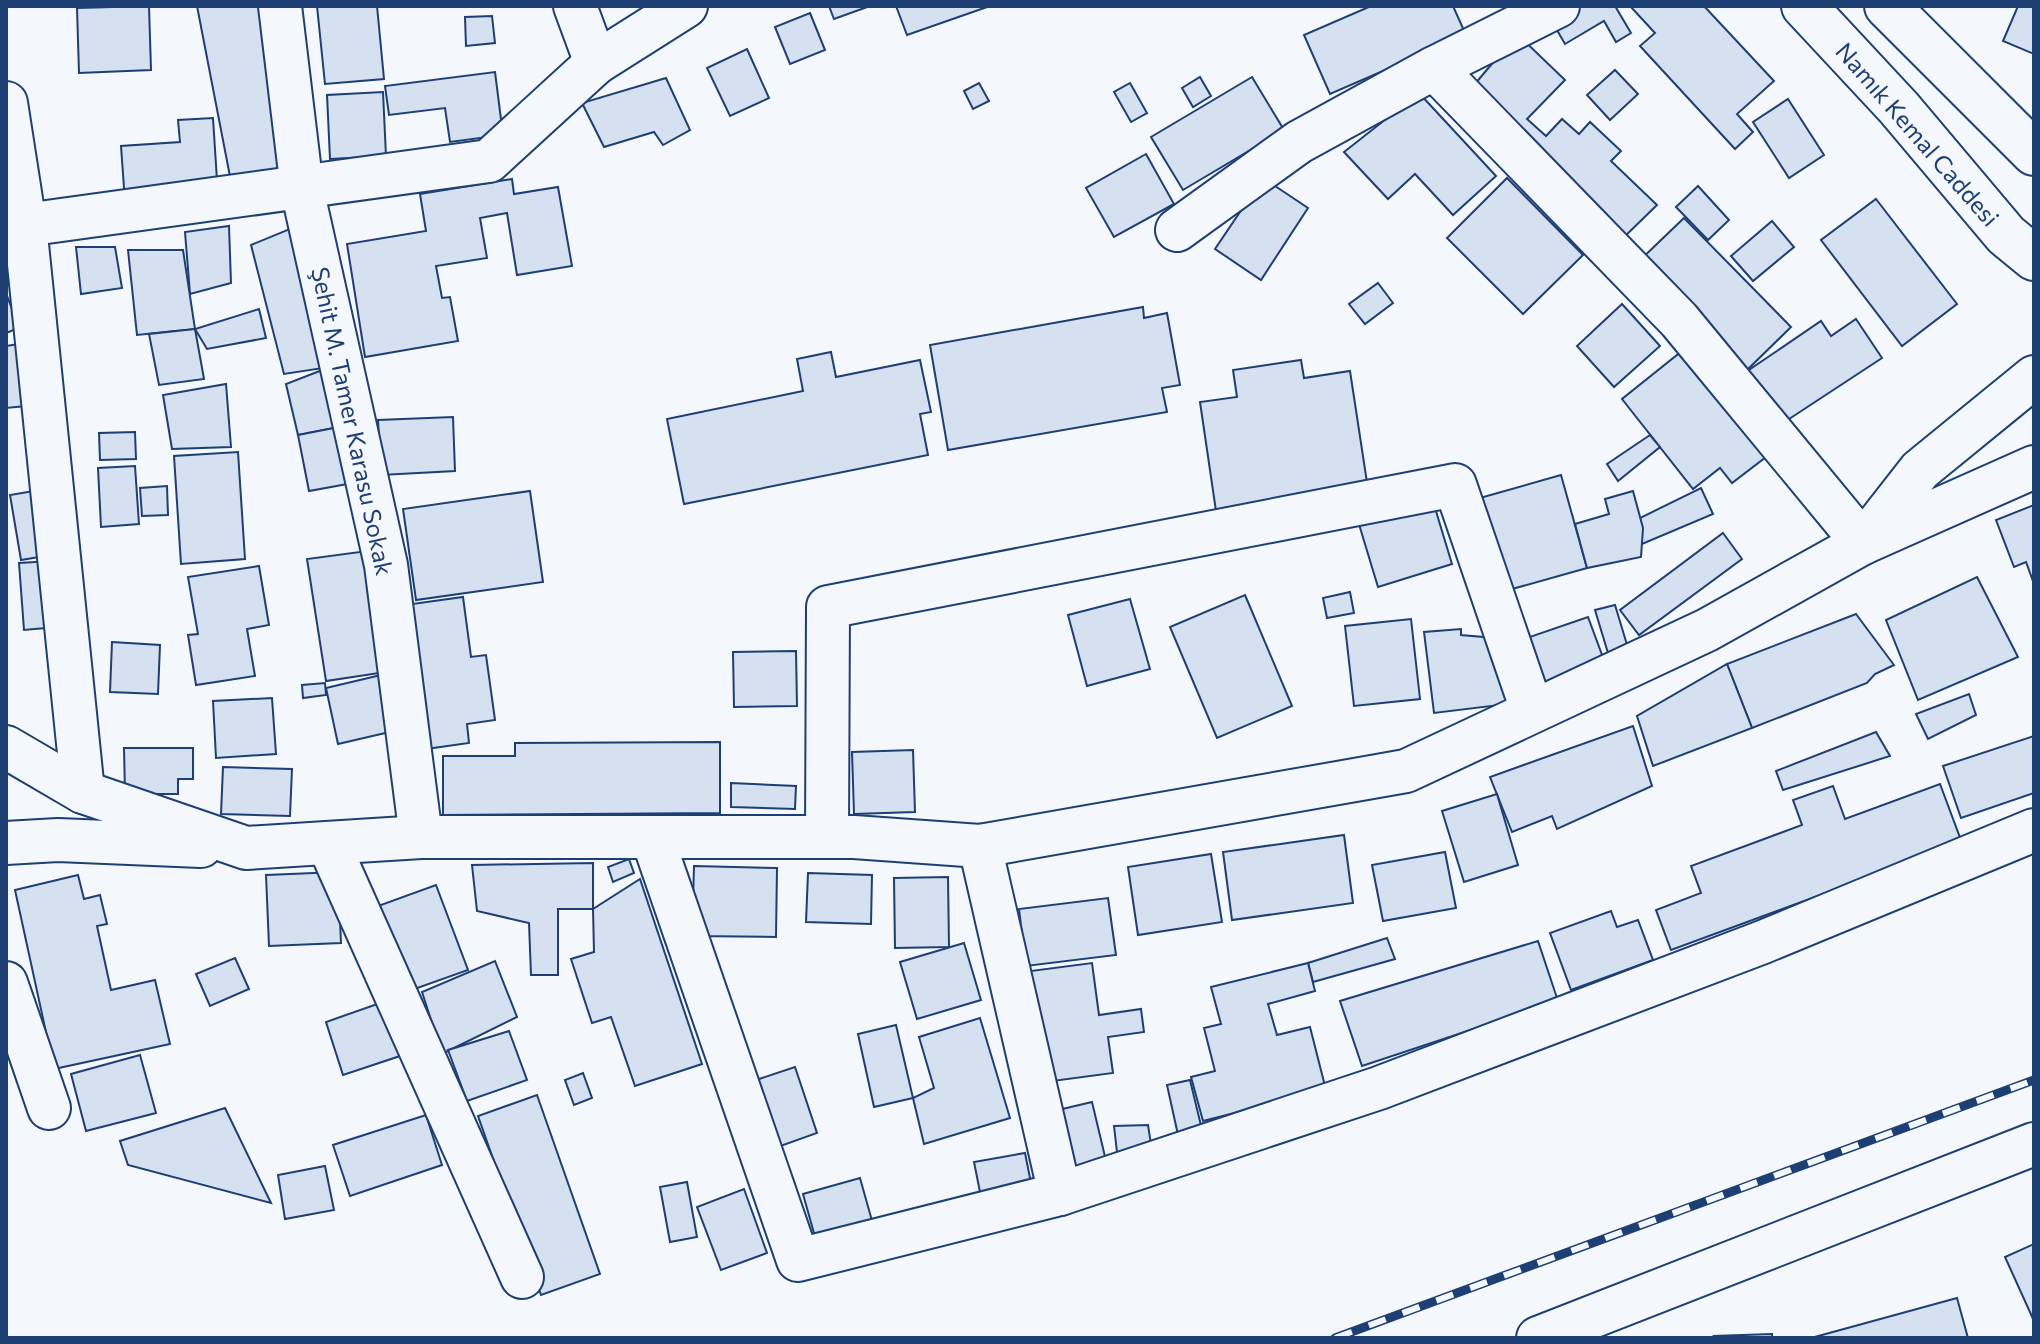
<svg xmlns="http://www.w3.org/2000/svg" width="2040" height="1344" font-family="Commissioner,sans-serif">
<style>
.building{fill:#d5e0f0;stroke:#1d3f73;stroke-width:2}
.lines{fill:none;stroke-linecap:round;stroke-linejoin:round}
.minor-casing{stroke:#1d3f73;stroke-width:46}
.major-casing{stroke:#1d3f73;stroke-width:48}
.minor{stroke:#f4f7fb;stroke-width:42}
.major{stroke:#f4f7fb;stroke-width:44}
.rail-casing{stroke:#1d3f73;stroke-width:9}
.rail{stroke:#f4f7fb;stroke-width:6;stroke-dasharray:18;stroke-linecap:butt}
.labels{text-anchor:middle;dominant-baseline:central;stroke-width:6;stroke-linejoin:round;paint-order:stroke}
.street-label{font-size:24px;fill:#1d3f73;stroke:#f4f7fb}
</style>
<rect width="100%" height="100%" fill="#f4f7fb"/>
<g class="building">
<polygon points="149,6 151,70 79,73 77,8"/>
<polygon points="197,6 263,6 287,189 233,192"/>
<polygon points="317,6 377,6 384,79 325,84"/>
<polygon points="829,6 870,6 834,19"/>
<polygon points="896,6 990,6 907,35"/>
<polygon points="1371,6 1453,6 1466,35 1330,94 1304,35"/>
<polygon points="1570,6 1615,6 1631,33 1616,42 1604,21 1565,44 1550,18"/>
<polygon points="1630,6 1704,6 1774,81 1737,114 1753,132 1735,149 1640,46 1655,33"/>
<polygon points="2018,6 2034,6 2034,54 2003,41"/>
<polygon points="810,13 825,50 790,64 775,27"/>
<polygon points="492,16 495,43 466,46 465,17"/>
<polygon points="1517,34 1565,80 1527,119 1546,136 1562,119 1579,134 1590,122 1621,151 1611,161 1657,205 1619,242 1469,91"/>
<polygon points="747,49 769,98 730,116 707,68"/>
<polygon points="1615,70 1638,94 1610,120 1587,95"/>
<polygon points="495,72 503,135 450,142 445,108 389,115 385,86"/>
<polygon points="1200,77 1211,96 1193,107 1182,88"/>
<polygon points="1252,77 1284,130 1183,190 1151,137"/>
<polygon points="666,78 690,130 663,145 654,132 604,147 582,103"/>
<polygon points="979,83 989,101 973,109 964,91"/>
<polygon points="1130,83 1147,113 1131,122 1114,92"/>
<polygon points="383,92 386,156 330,159 327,95"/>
<polygon points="1419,93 1496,176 1453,215 1415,174 1388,199 1344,152"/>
<polygon points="1788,99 1824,155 1789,178 1753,122"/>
<polygon points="213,118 218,196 125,202 121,146 180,142 178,120"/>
<polygon points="1146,154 1174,204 1114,237 1086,188"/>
<polygon points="1263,178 1308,208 1261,280 1215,249"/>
<polygon points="1507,178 1583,255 1523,314 1447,238"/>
<polygon points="512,179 514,194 558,187 572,266 517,275 507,213 480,218 487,258 436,266 442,298 450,297 458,341 365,357 347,244 426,231 420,194"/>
<polygon points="1698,186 1729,220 1708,240 1676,207"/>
<polygon points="1876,199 1957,304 1902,346 1821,240"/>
<polygon points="1684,218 1791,327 1743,374 1635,265"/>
<polygon points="1772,221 1794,247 1753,281 1731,256"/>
<polygon points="229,226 231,283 190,294 185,232"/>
<polygon points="297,226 330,367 284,374 251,245"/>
<polygon points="76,247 115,247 122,288 81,294"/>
<polygon points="128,250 183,250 195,329 137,335"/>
<polygon points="1378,283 1393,303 1365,324 1349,304"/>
<polygon points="6,293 19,328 6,333"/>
<polygon points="1622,304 1660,346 1614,387 1577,346"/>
<polygon points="1143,307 1144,318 1167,313 1180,385 1162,388 1167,412 948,450 930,345"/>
<polygon points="259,309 266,338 207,349 195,329"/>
<polygon points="1856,319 1882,358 1783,423 1743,374 1821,321 1831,336"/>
<polygon points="195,329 204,379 159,385 149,334"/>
<polygon points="19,344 26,406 6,408 6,346"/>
<polygon points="1682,351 1766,457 1732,483 1720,468 1693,489 1622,399"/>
<polygon points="831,352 836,377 920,360 931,412 920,414 928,455 684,504 667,419 803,391 797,359"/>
<polygon points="1301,360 1304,378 1350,371 1368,489 1216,511 1200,402 1237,397 1233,370"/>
<polygon points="330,367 339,427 298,435 286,384"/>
<polygon points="226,384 231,447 172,449 163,395"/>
<polygon points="453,417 455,471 381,475 378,420"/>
<polygon points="339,427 353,483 309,491 298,435"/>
<polygon points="135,432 136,459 100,460 99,433"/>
<polygon points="1650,435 1660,447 1618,481 1607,464"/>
<polygon points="238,452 245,559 181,564 174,456"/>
<polygon points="135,466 139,524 101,527 98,468"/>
<polygon points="1561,475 1587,568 1505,591 1480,498"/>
<polygon points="167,486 168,515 142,516 140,488"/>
<polygon points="1701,488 1713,514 1642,544 1640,518"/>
<polygon points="40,490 51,555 21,560 10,495"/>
<polygon points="530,491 543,582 416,600 403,509"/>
<polygon points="1633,491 1643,528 1641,557 1587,568 1575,524 1609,514 1605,499"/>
<polygon points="1432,498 1452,564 1378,587 1358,521"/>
<polygon points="2034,505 2034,584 2026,562 2014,567 1996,520"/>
<polygon points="1723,533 1742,559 1639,635 1620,610"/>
<polygon points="367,551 386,672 326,681 307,559"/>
<polygon points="52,561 57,627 24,630 19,563"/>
<polygon points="259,566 269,625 247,629 255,676 196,685 188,635 198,634 188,577"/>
<polygon points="1977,577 2018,657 1918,700 1886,620"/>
<polygon points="1350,592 1354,613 1327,618 1323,598"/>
<polygon points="1245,595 1292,706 1217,738 1170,627"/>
<polygon points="463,597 471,657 486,655 495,720 467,724 469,743 426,749 405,605"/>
<polygon points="1130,599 1150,669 1087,686 1068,615"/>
<polygon points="1615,605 1628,648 1608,653 1595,610"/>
<polygon points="1856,614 1894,665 1875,674 1867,683 1752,728 1727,664"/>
<polygon points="1588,617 1605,663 1534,688 1518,641"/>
<polygon points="1411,619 1420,699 1354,706 1345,626"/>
<polygon points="1461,629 1461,635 1495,638 1508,704 1434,713 1424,632"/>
<polygon points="112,642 160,645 158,694 110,692"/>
<polygon points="796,651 797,706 734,707 733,652"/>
<polygon points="1727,664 1752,728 1653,766 1637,716"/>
<polygon points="381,675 394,731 338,744 326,688"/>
<polygon points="325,683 326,695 303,698 302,685"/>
<polygon points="1969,694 1976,715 1928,739 1916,714"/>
<polygon points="272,698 276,754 216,758 213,701"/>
<polygon points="1633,726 1652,786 1557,829 1552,816 1512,832 1490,777"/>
<polygon points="1876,732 1890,756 1783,790 1776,771"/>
<polygon points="2034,736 2034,793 1961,818 1943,766"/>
<polygon points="720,742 720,813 443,815 443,756 515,756 515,743"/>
<polygon points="124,748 193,748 193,779 178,779 178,794 125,794"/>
<polygon points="913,750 915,812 854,814 852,752"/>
<polygon points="223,767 292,769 290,816 221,814"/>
<polygon points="731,783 796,786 795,809 731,807"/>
<polygon points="1940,784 1962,843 1671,950 1656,910 1701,893 1691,866 1802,825 1793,800 1833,786 1845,819"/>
<polygon points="1497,794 1518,865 1464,882 1442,811"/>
<polygon points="1344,835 1353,903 1232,920 1223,852"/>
<polygon points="1445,852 1456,908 1383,921 1372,865"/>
<polygon points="1211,854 1222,922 1138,935 1128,867"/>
<polygon points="629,859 634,873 613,882 608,867"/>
<polygon points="593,863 593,909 558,909 558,975 531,975 529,923 477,911 472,865"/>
<polygon points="694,866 777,868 776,937 692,936"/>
<polygon points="338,872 341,943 269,946 266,875"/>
<polygon points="808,873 872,875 871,924 806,922"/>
<polygon points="78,875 84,899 100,895 107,924 97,926 111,990 155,980 170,1044 54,1069 15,890"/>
<polygon points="948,877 949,947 895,948 894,878"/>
<polygon points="640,879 702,1064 635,1086 611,1017 592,1023 571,959 594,952 593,909"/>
<polygon points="436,885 468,970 409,991 378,906"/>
<polygon points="1108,898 1116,955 1026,966 1019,909"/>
<polygon points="1611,911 1617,927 1638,920 1653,960 1571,990 1550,933"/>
<polygon points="1387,938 1395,959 1313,982 1308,963"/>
<polygon points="1538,941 1558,1001 1362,1066 1340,1001"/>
<polygon points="964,943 981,1000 917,1019 900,962"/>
<polygon points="235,958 249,989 210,1006 196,974"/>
<polygon points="495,961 517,1017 442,1054 422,992"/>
<polygon points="1092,963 1099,1015 1141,1009 1144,1032 1108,1037 1113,1073 1038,1083 1023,972"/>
<polygon points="1308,963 1315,991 1268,1004 1277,1035 1310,1027 1326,1090 1203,1121 1191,1077 1215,1071 1204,1028 1221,1024 1211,987"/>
<polygon points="383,1002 400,1056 343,1075 326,1022"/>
<polygon points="980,1018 1010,1118 924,1144 913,1098 934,1088 919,1037"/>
<polygon points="896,1025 913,1098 874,1107 858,1034"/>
<polygon points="509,1031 527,1080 467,1101 448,1050"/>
<polygon points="140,1055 156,1113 86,1131 71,1074"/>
<polygon points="795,1067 817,1133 775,1148 753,1081"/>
<polygon points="583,1073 592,1098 574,1105 565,1080"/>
<polygon points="1190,1080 1204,1138 1180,1144 1167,1085"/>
<polygon points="537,1095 600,1274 541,1295 478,1116"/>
<polygon points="1092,1102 1107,1165 1073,1173 1058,1110"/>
<polygon points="225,1108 271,1203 128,1165 120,1141"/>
<polygon points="426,1115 442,1165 350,1196 333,1145"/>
<polygon points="1148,1125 1153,1157 1118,1161 1114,1126"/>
<polygon points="1025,1153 1032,1188 981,1197 974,1162"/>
<polygon points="325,1166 334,1210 285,1219 278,1175"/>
<polygon points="860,1178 874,1228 817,1244 803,1194"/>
<polygon points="687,1182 697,1237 670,1242 660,1187"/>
<polygon points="744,1189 767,1253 721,1270 697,1207"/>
<polygon points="2034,1244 2034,1321 2005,1257"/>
<polygon points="1957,1298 1968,1338 1811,1338"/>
<polygon points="1772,1334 1772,1338 1715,1338 1714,1336"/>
</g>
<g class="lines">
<defs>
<g id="minor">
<polyline points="280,6 302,189 386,565 421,837"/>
<polyline points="575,6 596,63"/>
<polyline points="1434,68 1679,320 1863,543"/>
<polyline points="6,103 25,225 83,792"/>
<polyline points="25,225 489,161 596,63 686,6"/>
<polyline points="1177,230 1299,142 1434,68 1558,6"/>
<polyline points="1866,539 1920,470 2034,377"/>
<polyline points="6,747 83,792 246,848 421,837 854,837 980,846 1406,771 1707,630 1863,543 2034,467"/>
<polyline points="652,837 798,1260 1060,1194 1379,1088 1763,942 2034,830"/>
<polyline points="827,837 828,607 1455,485 1532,710"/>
<polyline points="6,843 58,840 201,846"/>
<polyline points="328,843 522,1277"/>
<polyline points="980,846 1060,1194"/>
<polyline points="6,983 49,1108"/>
<polyline points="1538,1338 2034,1144"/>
</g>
<g id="major">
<polyline points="1804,6 1899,108 2006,235 2034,258"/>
<polyline points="1887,6 2034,153"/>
</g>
</defs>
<use href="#minor" class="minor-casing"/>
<use href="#major" class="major-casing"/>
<use href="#minor" class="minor"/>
<use href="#major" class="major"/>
<defs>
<polyline id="rail" points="1335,1338 2034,1080"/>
</defs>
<use href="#rail" class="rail-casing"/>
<use href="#rail" class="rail"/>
</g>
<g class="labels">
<g class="street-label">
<text transform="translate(1918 134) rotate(49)">Namık Kemal Caddesi</text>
<text transform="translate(353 421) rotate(78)">Şehit M. Tamer Karasu Sokak</text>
</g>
</g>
<rect width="2040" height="1344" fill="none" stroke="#1d3f73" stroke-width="16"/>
</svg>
